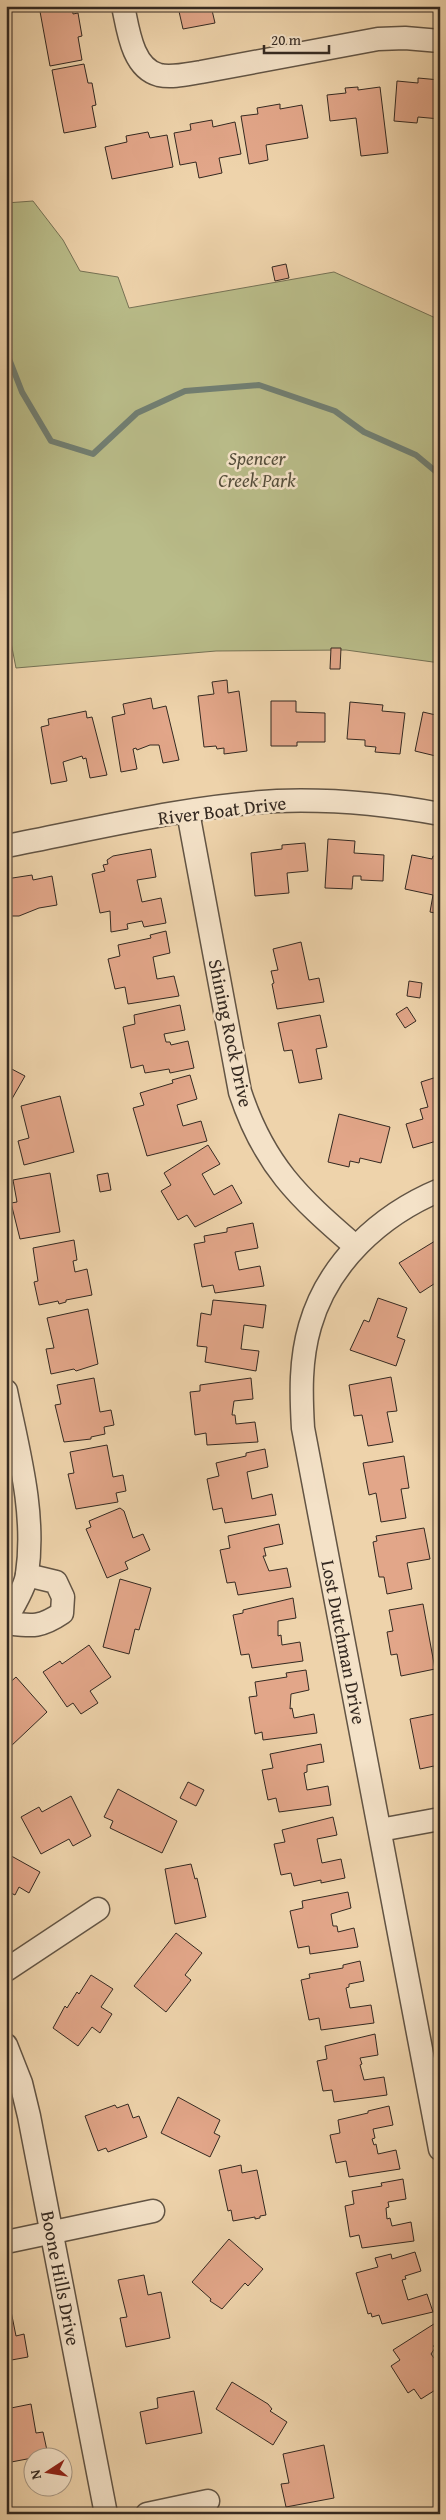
<svg xmlns="http://www.w3.org/2000/svg" width="446" height="2520" font-family="'Gentium Book Plus',serif">
<style>
.green{fill:#b9bc89;stroke:#767255}
.lines{fill:none;stroke-linecap:round;stroke-linejoin:round}
.stream{stroke:#717f73;stroke-width:6}
.building{fill:#e2a689;stroke:#342921}
.minor-casing{stroke:#625444;stroke-width:25}
.minor{stroke:#f4e2c8;stroke-width:22}
.labels{text-anchor:middle;dominant-baseline:central;stroke-width:5;stroke-linejoin:round;paint-order:stroke}
.park-label{font-size:19px;font-style:italic;fill:#554e3b;stroke:#f4e2c8}
.street-label{font-size:19px;fill:#342921;stroke:#f4e2c8}
</style>
<rect width="100%" height="100%" fill="#eed3ab"/>
<filter id="stains"><feTurbulence type="fractalNoise" baseFrequency=".004" numOctaves="4"/><feColorMatrix values="0 0 0 0 .2 0 0 0 0 .09 0 0 0 0 .02 0 0 0 .5 -.17"/></filter>
<radialGradient id="worn" r=".72"><stop offset=".6" stop-color="#630" stop-opacity="0"/><stop offset="1" stop-color="#630" stop-opacity=".3"/></radialGradient>
<polygon class="green" points="33,201 63,240 80,271 118,277 129,308 334,272 440,320 440,663 346,650 216,651 16,668 6,617 6,203"/>
<g class="lines">
<polyline class="stream" points="6,351 22,392 51,441 93,454 137,413 185,391 259,385 335,411 364,432 416,455 440,475"/>
</g>
<g class="building">
<polygon points="39,6 72,6 73,14 78,13 82,36 78,37 82,60 50,66"/>
<polygon points="174,6 211,6 215,23 183,29 178,7"/>
<polygon points="84,64 88,83 92,83 96,105 92,106 96,127 64,133 52,70"/>
<polygon points="418,78 440,80 440,119 418,117 417,123 394,121 397,81 418,83"/>
<polygon points="358,87 358,90 380,87 388,153 361,156 356,118 330,121 327,95 346,93 345,88"/>
<polygon points="280,104 280,109 302,105 308,138 266,145 268,160 249,164 241,116 258,114 257,108"/>
<polygon points="212,120 213,127 235,122 241,154 219,158 222,173 199,178 196,162 180,165 174,133 191,130 190,124"/>
<polygon points="148,132 150,138 167,135 173,167 112,179 105,147 127,142 126,136"/>
<polygon points="286,264 289,278 275,281 272,267"/>
<polygon points="331,648 341,648 340,669 330,669"/>
<polygon points="227,680 228,693 239,691 247,751 224,754 224,748 217,749 216,746 204,747 198,696 214,694 212,682"/>
<polygon points="151,698 153,709 166,706 179,760 163,763 159,745 150,745 137,750 136,748 133,749 137,769 121,772 112,717 125,714 123,704"/>
<polygon points="271,701 296,701 296,712 325,713 325,742 297,742 297,746 271,746"/>
<polygon points="350,702 383,705 382,711 405,713 400,754 375,752 376,747 365,746 365,740 347,739"/>
<polygon points="86,711 87,718 92,717 107,775 90,778 86,758 83,759 82,756 63,762 67,781 51,784 41,727 49,725 48,719"/>
<polygon points="423,712 440,716 440,757 415,751"/>
<polygon points="328,839 355,841 354,853 384,855 383,881 361,880 361,876 353,876 352,889 325,888"/>
<polygon points="305,843 308,871 287,873 289,893 255,896 251,853 282,849 282,845"/>
<polygon points="151,849 156,877 137,880 142,902 161,898 166,923 144,927 142,921 127,924 128,929 111,932 110,911 100,913 92,874 105,871 103,865 108,864 107,860 113,856"/>
<polygon points="412,855 432,859 433,856 440,857 440,914 430,912 433,895 405,889"/>
<polygon points="32,875 33,880 52,876 57,905 39,908 19,916 6,916 6,879"/>
<polygon points="166,931 170,953 153,957 157,979 174,976 179,996 128,1004 125,987 115,989 108,959 120,956 118,945 151,938 150,935"/>
<polygon points="301,942 309,980 319,978 324,1002 277,1009 272,984 274,983 271,971 278,970 273,949"/>
<polygon points="409,981 422,983 420,998 407,996"/>
<polygon points="180,1005 185,1030 164,1034 166,1042 170,1042 171,1045 188,1041 194,1068 170,1073 169,1069 145,1073 143,1065 131,1068 123,1027 135,1024 134,1015"/>
<polygon points="407,1007 416,1021 405,1028 396,1014"/>
<polygon points="320,1015 327,1047 316,1049 322,1079 299,1083 292,1050 284,1051 278,1023"/>
<polygon points="6,1066 25,1076 9,1104 6,1103"/>
<polygon points="190,1075 197,1099 177,1105 183,1126 201,1121 207,1141 147,1156 133,1108 144,1105 140,1093 173,1083 172,1080"/>
<polygon points="440,1076 440,1140 413,1148 406,1124 423,1119 420,1109 428,1107 421,1082"/>
<polygon points="60,1096 74,1152 24,1165 18,1141 29,1138 21,1106"/>
<polygon points="339,1114 390,1127 381,1163 360,1158 359,1163 350,1161 349,1167 328,1162"/>
<polygon points="208,1145 220,1164 202,1174 214,1195 232,1185 242,1203 195,1227 187,1215 178,1220 161,1191 171,1185 164,1173"/>
<polygon points="50,1173 60,1232 20,1239 11,1203 17,1202 13,1180"/>
<polygon points="108,1173 111,1190 100,1192 97,1175"/>
<polygon points="253,1223 258,1248 235,1252 239,1270 260,1266 264,1286 215,1293 213,1285 202,1287 194,1244 205,1242 204,1236 227,1232 227,1228"/>
<polygon points="74,1240 77,1260 73,1261 75,1272 87,1269 92,1295 66,1300 66,1302 59,1304 58,1301 39,1305 34,1282 38,1281 33,1248"/>
<polygon points="435,1241 437,1246 440,1244 440,1280 420,1293 399,1263"/>
<polygon points="378,1298 407,1308 397,1337 405,1340 396,1366 350,1350 364,1320 369,1322"/>
<polygon points="213,1300 266,1305 263,1328 244,1325 241,1349 259,1351 256,1371 205,1362 207,1347 197,1346 201,1313 211,1315"/>
<polygon points="88,1309 98,1364 76,1371 74,1369 51,1374 46,1349 54,1348 47,1318"/>
<polygon points="391,1377 397,1411 387,1412 393,1442 368,1446 362,1415 354,1416 349,1385"/>
<polygon points="94,1378 100,1412 111,1410 114,1425 104,1427 105,1434 91,1437 91,1439 64,1442 55,1405 61,1404 57,1385"/>
<polygon points="251,1378 253,1399 234,1401 232,1415 235,1415 236,1424 255,1422 258,1442 207,1445 206,1433 195,1435 190,1392 200,1391 200,1385"/>
<polygon points="107,1445 113,1477 123,1475 126,1491 116,1493 118,1502 76,1509 68,1474 74,1473 70,1452"/>
<polygon points="265,1449 268,1467 247,1472 252,1499 272,1494 276,1515 225,1523 222,1508 213,1510 207,1479 219,1476 216,1463 246,1456 246,1453"/>
<polygon points="404,1456 409,1488 401,1489 406,1518 381,1522 376,1493 369,1495 363,1463"/>
<polygon points="120,1508 124,1511 133,1538 143,1534 150,1550 125,1562 128,1569 107,1578 86,1529 91,1527 89,1521"/>
<polygon points="279,1524 283,1544 264,1548 266,1556 263,1556 269,1571 287,1568 291,1587 238,1595 235,1582 227,1583 220,1550 230,1548 228,1536"/>
<polygon points="424,1528 430,1559 407,1563 412,1589 387,1594 384,1577 379,1577 373,1542 377,1541 376,1536"/>
<polygon points="120,1579 151,1588 139,1630 135,1629 129,1654 103,1647"/>
<polygon points="293,1598 296,1618 278,1621 278,1636 281,1635 282,1645 300,1642 303,1661 252,1668 249,1654 241,1655 233,1615 243,1613 243,1610"/>
<polygon points="423,1604 435,1669 401,1676 397,1654 391,1655 387,1632 393,1631 389,1610"/>
<polygon points="89,1645 111,1677 90,1691 98,1703 81,1714 73,1703 67,1707 43,1672 60,1661 62,1664"/>
<polygon points="306,1670 309,1690 291,1694 290,1709 292,1708 294,1718 314,1714 317,1733 263,1740 262,1732 255,1734 249,1697 257,1696 255,1682 287,1677 286,1673"/>
<polygon points="16,1677 47,1712 10,1747 6,1744 6,1686"/>
<polygon points="440,1713 440,1771 435,1772 434,1766 420,1769 410,1719"/>
<polygon points="321,1744 324,1762 307,1765 307,1772 304,1773 307,1790 328,1786 331,1805 279,1812 276,1798 268,1800 262,1770 273,1768 270,1754"/>
<polygon points="188,1782 204,1790 196,1806 180,1798"/>
<polygon points="118,1789 177,1821 162,1853 110,1828 113,1821 104,1817"/>
<polygon points="71,1796 91,1836 73,1846 69,1839 41,1854 21,1817 39,1807 42,1812"/>
<polygon points="333,1817 337,1835 317,1839 322,1863 341,1859 345,1878 321,1883 321,1880 294,1886 291,1873 281,1875 274,1844 285,1842 282,1830"/>
<polygon points="6,1853 40,1872 29,1893 19,1887 15,1895 11,1893 6,1907"/>
<polygon points="191,1864 195,1879 197,1878 206,1917 175,1924 165,1869"/>
<polygon points="348,1892 351,1908 331,1914 333,1926 337,1926 338,1932 354,1928 358,1947 310,1954 309,1946 298,1948 290,1911 303,1908 302,1901"/>
<polygon points="176,1933 202,1953 185,1975 191,1980 166,2012 134,1986"/>
<polygon points="360,1961 364,1981 349,1984 349,1987 346,1988 350,2008 371,2005 374,2023 321,2030 319,2018 309,2020 301,1980 310,1978 309,1974 343,1968 343,1965"/>
<polygon points="91,1975 113,1989 101,2007 112,2014 100,2033 92,2027 78,2046 53,2028 65,2006 67,2008 77,1992 79,1994"/>
<polygon points="375,2034 378,2055 360,2058 362,2064 360,2065 364,2080 384,2077 387,2095 334,2102 332,2090 323,2091 317,2061 327,2059 325,2046"/>
<polygon points="178,2097 220,2120 214,2133 220,2136 210,2157 161,2133"/>
<polygon points="128,2104 133,2118 139,2116 147,2137 108,2152 106,2148 98,2151 85,2116 115,2105 117,2108"/>
<polygon points="389,2106 393,2125 373,2129 375,2138 372,2139 374,2145 376,2144 378,2154 396,2150 400,2169 349,2177 346,2161 336,2163 330,2135 340,2133 338,2120 368,2113 368,2111"/>
<polygon points="241,2165 242,2173 257,2170 266,2215 260,2216 260,2218 255,2219 255,2217 233,2221 231,2210 228,2211 219,2170"/>
<polygon points="403,2179 406,2199 388,2202 389,2207 386,2208 387,2219 390,2218 392,2226 411,2222 414,2241 362,2248 359,2235 350,2237 345,2206 354,2204 352,2191 382,2186 381,2183"/>
<polygon points="229,2239 263,2269 248,2286 245,2283 222,2309 210,2301 211,2299 192,2282"/>
<polygon points="415,2252 421,2271 405,2276 406,2279 402,2280 408,2300 427,2294 433,2312 382,2324 379,2315 372,2317 371,2313 368,2314 356,2273 378,2267 375,2258 391,2254 392,2259"/>
<polygon points="144,2275 148,2295 161,2292 170,2338 126,2347 120,2318 127,2317 118,2280"/>
<polygon points="6,2306 10,2306 16,2336 24,2334 28,2357 6,2361"/>
<polygon points="437,2322 440,2326 440,2342 433,2346 435,2348 431,2354 440,2366 440,2387 421,2399 414,2389 408,2393 391,2366 400,2360 393,2350"/>
<polygon points="232,2382 268,2404 272,2409 270,2411 287,2422 273,2445 216,2409"/>
<polygon points="194,2391 202,2433 146,2444 140,2412 158,2408 157,2398"/>
<polygon points="31,2404 36,2433 43,2432 48,2455 6,2463 6,2409"/>
<polygon points="324,2445 334,2498 286,2507 281,2484 289,2483 283,2454"/>
</g>
<g class="lines">
<defs>
<g id="minor">
<path d="M123 6C128 29 132 68 159 75 172 78 188 74 201 72L378 39 405 38 440 41"/>
<path d="M188 812 240 1092C264 1165 298 1197 355 1246"/>
<path d="M6 846C95 829 186 806 277 801 331 799 386 804 440 814"/>
<path d="M440 1190C380 1215 328 1263 310 1326 300 1360 301 1394 303 1428L440 2149"/>
<path d="M6 1391C18 1450 36 1513 27 1574 26 1585 12 1609 6 1619"/>
<path d="M6 1623C32 1626 40 1628 62 1613L63 1597 56 1582 27 1575"/>
<polyline points="380,1830 440,1819"/>
<polyline points="6,1970 98,1909"/>
<polyline points="6,2045 21,2083 29,2116 106,2514"/>
<polyline points="6,2242 153,2211"/>
<polyline points="147,2514 208,2501"/>
</g>
</defs>
<use href="#minor" class="minor-casing"/>
<use href="#minor" class="minor"/>
</g>
<g class="labels">
<g class="park-label">
<text x="257" y="458">Spencer<tspan x="257" dy="22">Creek Park</tspan></text>
</g>
<g class="street-label">
<text transform="translate(222 810) rotate(-7)">River Boat Drive</text>
<text transform="translate(231 1033) rotate(78)">Shining Rock Drive</text>
<text transform="translate(344 1642) rotate(79)">Lost Dutchman Drive</text>
<text transform="translate(61 2278) rotate(79)">Boone Hills Drive</text>
</g>
</g>
<rect width="446" height="2520" fill="none" stroke="#eed3ab" stroke-width="25"/>
<rect x="8" y="8" width="431" height="2505" fill="none" stroke="#342921" stroke-width="2.5"/>
<rect x="12" y="12" width="421" height="2495" fill="none" stroke="#342921"/>
<g transform="translate(48 2472) rotate(258)"><circle r="24" fill="#f4e2c8" stroke="#a79885"/>
<path d="M0-4L9 19L0 12L-9 19Z" fill="#8f2418"/>
<text y="-8" font-size="14" font-weight="bold" text-anchor="middle" fill="#342921">N</text>
</g>
<path d="M264 45v8h65v-8" fill="none" stroke="#342921" stroke-width="2.5"/>
<text x="271" y="45" font-size="15" fill="#342921" stroke="#f4e2c8" stroke-width="4" paint-order="stroke">20 m</text>
<rect width="100%" height="100%" filter="url(#stains)"/>
<rect width="100%" height="100%" fill="url(#worn)"/>
</svg>
